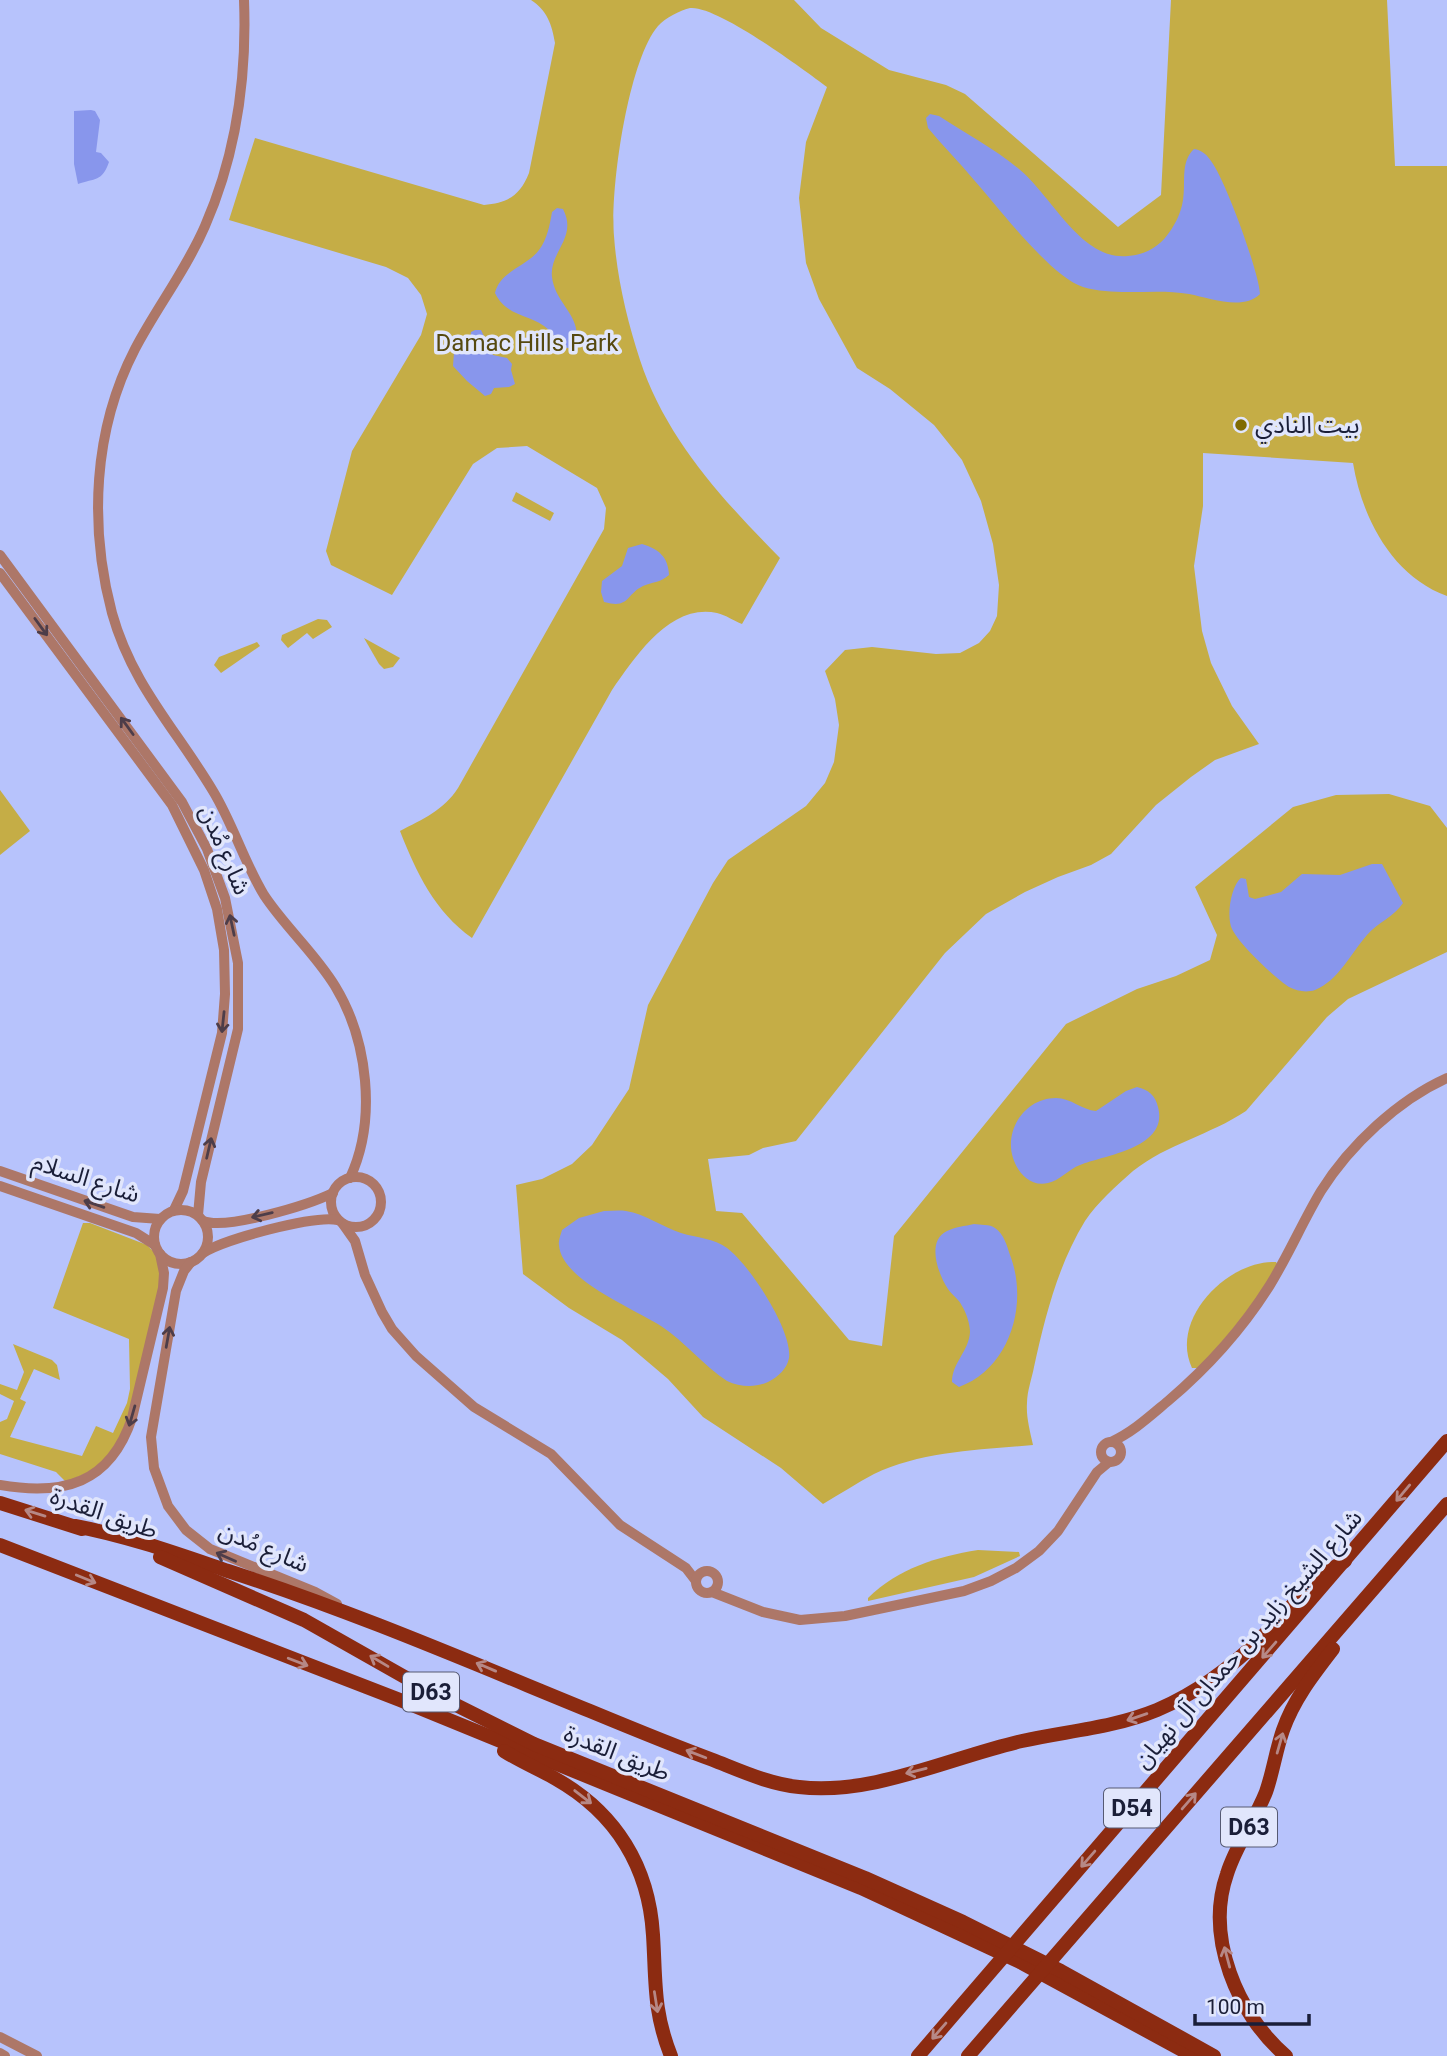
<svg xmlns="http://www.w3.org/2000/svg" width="1447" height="2056" font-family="Roboto,'Noto Sans Arabic',sans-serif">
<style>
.green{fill:#c5ad46}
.water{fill:#8896ec}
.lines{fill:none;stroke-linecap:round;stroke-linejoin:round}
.tertiary{stroke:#ad7768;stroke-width:10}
.primary{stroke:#8c2b11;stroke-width:14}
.oneway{stroke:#4d3d49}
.oneway2{stroke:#b68886}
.poi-dot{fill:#7f6b03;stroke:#e1e6fc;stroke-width:2.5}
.labels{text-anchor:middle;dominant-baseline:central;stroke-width:7;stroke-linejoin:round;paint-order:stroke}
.shield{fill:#e1e6fc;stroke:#565a73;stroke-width:2}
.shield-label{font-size:23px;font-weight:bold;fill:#1a1e38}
.park-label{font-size:24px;fill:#56490f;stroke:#e1e6fc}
.poi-label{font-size:24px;fill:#1a1e38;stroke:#e1e6fc;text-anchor:start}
.street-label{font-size:24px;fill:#1a1e38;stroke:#e1e6fc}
</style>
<rect width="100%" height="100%" fill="#b7c3fc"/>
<g class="green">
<path d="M531 0H794L821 28 889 70 946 85 965 94 1118 227 1161 195 1171 0H1387L1395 166H1447V596C1392 576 1362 518 1353 463L1203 453V506L1194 566 1202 631 1211 663 1232 706 1259 744 1215 760 1191 777 1156 805 1111 854 1091 865 1058 877 1025 892 986 914 945 953 796 1141 763 1148 749 1155 708 1159 716 1211 742 1213 849 1340 882 1346 894 1236 1066 1024 1137 989 1176 976 1210 960 1217 935 1195 887 1293 807 1336 795 1389 794 1430 806 1447 828V952L1348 999 1327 1017 1246 1111C1210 1135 1167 1144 1133 1171 1117 1185 1097 1203 1085 1221 1058 1265 1045 1317 1034 1367 1032 1378 1027 1391 1027 1403 1026 1417 1030 1431 1033 1445 981 1450 922 1451 874 1474 857 1483 840 1494 823 1504L781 1468 703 1417 668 1379 622 1340 569 1308 523 1274 516 1185 542 1179 572 1164 592 1145 629 1089 648 1005 713 883 728 860 806 806 825 783 834 762 839 725 835 699 825 671 845 650 872 647 936 654 960 653 979 643 990 631 997 616 999 585 993 544 981 501 962 460 934 425 890 389 857 368 819 299 806 263 799 198 806 142 827 87C803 69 717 5 690 8 681 10 665 18 658 26 628 61 610 189 614 236 617 278 627 320 640 360 666 439 723 500 780 558L742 624C734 621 726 615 717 613 670 603 635 657 612 690L472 938C435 912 416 872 400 831 423 819 444 810 458 788L604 529 606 508 597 488 527 446 497 448 473 464 392 595 331 565 326 551 352 451 421 335 427 314 421 295 408 278 386 267 229 220 255 138 484 205C507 203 520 196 529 173L555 43C552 25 547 10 531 0Z"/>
<polygon points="516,492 554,513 550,521 512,501"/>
<polygon points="318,619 327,620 332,627 313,639 307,633 288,648 281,640 282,635"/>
<polygon points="364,638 400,658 393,667 384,669 379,664"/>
<polygon points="257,642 260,646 221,673 214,665 219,657"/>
<polygon points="0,790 30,831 0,855"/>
<polygon points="83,1223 90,1223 147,1245 154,1252 164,1270 133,1415 103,1466 66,1482 56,1472 0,1454 0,1422 7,1419 14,1401 0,1394 0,1384 17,1390 24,1372 13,1344 52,1360 57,1365 60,1380 34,1369 20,1399 26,1402 10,1437 82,1456 96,1426 113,1433 127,1403 130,1389 129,1339 53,1308"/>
<path d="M1276 1262 1279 1267 1264 1292 1200 1368H1192C1169 1319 1228 1260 1276 1262Z"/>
<path d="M978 1550 1019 1552 1020 1556 974 1577 868 1601V1598C899 1568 936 1557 978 1550Z"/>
</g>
<g class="water">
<path d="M91 110 95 111 100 120 96 152 101 153 109 162C102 182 95 178 78 184L74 164V111Z"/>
<path d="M930 114 939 116C965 133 995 149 1019 169 1052 196 1081 261 1128 256 1143 255 1155 249 1165 238 1174 227 1181 214 1183 200 1186 182 1180 162 1194 149 1202 150 1207 155 1211 161 1225 179 1259 272 1260 294 1243 311 1210 298 1189 294 1155 288 1117 297 1083 287 1051 277 998 207 974 180 959 162 943 146 928 128L926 118Z"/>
<path d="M557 208 563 209C578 238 549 252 552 277 555 305 586 318 574 348 559 350 558 339 549 330 531 313 507 318 495 293 500 271 526 267 539 250 547 240 550 224 552 212Z"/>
<polygon points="475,330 481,330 493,355 507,358 512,364 511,370 515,384 509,387 494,388 491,394 485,396 467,381 453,366 454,352 461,348 461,341 470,340 471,332"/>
<path d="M642 544C659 549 668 557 669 575 660 583 652 582 643 586 625 595 630 609 604 602L601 592 602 581 622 566 628 548Z"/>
<path d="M1372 864H1382L1403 903C1395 916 1377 923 1367 935 1351 953 1338 981 1315 990 1306 993 1297 991 1289 987 1275 978 1239 944 1232 929 1226 916 1231 886 1241 878L1246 879 1249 897 1255 899 1281 892 1302 874 1340 875Z"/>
<path d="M1137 1087C1149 1090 1155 1095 1158 1107 1169 1148 1105 1155 1080 1165 1069 1169 1059 1181 1048 1183 1030 1187 1018 1173 1013 1158 1004 1130 1025 1098 1056 1098 1071 1098 1082 1110 1096 1111L1126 1091Z"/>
<path d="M604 1211C611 1211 619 1210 626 1211 645 1214 663 1227 681 1233 697 1238 714 1238 727 1248 749 1264 793 1331 789 1358 787 1369 778 1377 768 1382 755 1388 740 1387 727 1381 703 1365 685 1342 661 1326 635 1309 561 1280 559 1245 558 1241 561 1234 562 1230L579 1218Z"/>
<path d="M974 1224C980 1225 990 1224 995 1228 1004 1234 1007 1246 1010 1255 1029 1304 1010 1368 959 1387L952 1382C952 1363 969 1351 970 1332 970 1324 966 1312 962 1306 959 1299 952 1295 948 1289 938 1274 926 1241 947 1231 955 1227 965 1226 974 1224Z"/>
</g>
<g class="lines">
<g class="tertiary">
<path d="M244 0C247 78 236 155 205 226 186 270 157 307 135 349 93 430 89 526 112 613 132 685 176 729 213 791 233 824 244 862 264 895 285 927 315 953 335 986 368 1040 377 1120 350 1178"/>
<polyline points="0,555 182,802 207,849 225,898 238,963 238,1029 201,1182 198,1215"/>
<polyline points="0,573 172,805 204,870 217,909 224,950 225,994 222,1033 183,1191 174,1210"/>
<polyline points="0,1171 133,1217 160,1219"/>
<circle cx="356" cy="1202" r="25"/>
<polyline points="0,1186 136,1233 155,1245"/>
<circle cx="181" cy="1237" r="27"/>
<path d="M203 1221C227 1230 308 1205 333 1193"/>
<polyline points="343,1224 355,1241 365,1275 382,1312 392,1329 416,1356 474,1407 551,1454 620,1525 686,1568 696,1581"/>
<path d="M203 1253C224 1239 314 1215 338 1220"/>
<polyline points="191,1262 184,1271 176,1291 151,1437 154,1468 168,1506 186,1530 210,1549 315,1592 337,1604"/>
<circle cx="1111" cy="1452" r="10"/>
<path d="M1111 1442C1133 1432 1150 1416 1168 1401 1207 1368 1243 1328 1270 1285 1289 1254 1303 1221 1321 1191 1350 1145 1398 1100 1447 1078"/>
<path d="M0 1485C63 1496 110 1484 132 1418L163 1288 164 1273 160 1254"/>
<circle cx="707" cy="1582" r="11"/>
<polyline points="712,1592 763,1612 800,1620 845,1616 964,1591 991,1581 1016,1568 1039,1551 1058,1531 1097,1472 1109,1462"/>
<polyline points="0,2037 37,2056"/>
<polyline points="0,2053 5,2056"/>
</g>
<g class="primary">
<polyline points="0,1503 82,1529"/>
<path d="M75 1526C128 1536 178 1554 228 1571 352 1611 470 1662 590 1711 631 1728 672 1745 713 1760 741 1771 769 1784 799 1787 872 1796 951 1757 1022 1741 1067 1731 1113 1728 1157 1710 1197 1693 1233 1666 1264 1635 1291 1609 1311 1579 1345 1561"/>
<polyline points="0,1545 400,1700 861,1888 1022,1963 1193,2056"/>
<polyline points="160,1557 304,1620 440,1697 534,1744 865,1878 963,1922 1061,1971 1214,2056"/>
<path d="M504 1751C521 1762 539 1769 556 1779 616 1813 649 1867 653 1935 656 1981 653 2011 671 2056"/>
<polyline points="918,2056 1447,1441"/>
<polyline points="968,2056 1447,1504"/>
<path d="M1286 2056C1237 2014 1205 1937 1227 1874 1236 1845 1255 1820 1266 1792 1273 1772 1276 1750 1283 1730 1294 1699 1313 1675 1333 1649"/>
</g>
</g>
<defs><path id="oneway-shaft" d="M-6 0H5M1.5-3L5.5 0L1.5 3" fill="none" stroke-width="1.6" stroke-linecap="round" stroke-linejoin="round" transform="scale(1.75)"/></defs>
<g class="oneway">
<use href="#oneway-shaft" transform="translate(41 627) rotate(54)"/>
<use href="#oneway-shaft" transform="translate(127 726) rotate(-126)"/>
<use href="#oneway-shaft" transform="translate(232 925) rotate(-102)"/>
<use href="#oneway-shaft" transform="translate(223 1022) rotate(96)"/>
<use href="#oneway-shaft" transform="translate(209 1148) rotate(-77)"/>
<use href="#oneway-shaft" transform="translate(94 1204) rotate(-161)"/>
<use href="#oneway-shaft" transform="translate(262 1215) rotate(167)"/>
<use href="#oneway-shaft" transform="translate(168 1337) rotate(-80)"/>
<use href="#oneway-shaft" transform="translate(132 1416) rotate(106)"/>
<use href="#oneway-shaft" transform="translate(226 1557) rotate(-156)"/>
</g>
<g class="oneway2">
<use href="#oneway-shaft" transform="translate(1403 1493) rotate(130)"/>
<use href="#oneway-shaft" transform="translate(35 1513) rotate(-163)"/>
<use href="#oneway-shaft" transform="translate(86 1579) rotate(22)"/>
<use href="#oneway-shaft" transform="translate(1269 1650) rotate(131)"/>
<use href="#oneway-shaft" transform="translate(379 1661) rotate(-149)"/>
<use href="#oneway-shaft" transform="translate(298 1662) rotate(21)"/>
<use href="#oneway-shaft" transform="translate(486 1667) rotate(-157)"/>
<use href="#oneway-shaft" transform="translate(1137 1717) rotate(161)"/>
<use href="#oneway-shaft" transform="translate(1280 1743) rotate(-74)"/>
<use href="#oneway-shaft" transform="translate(696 1754) rotate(-159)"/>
<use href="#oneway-shaft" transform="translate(916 1771) rotate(166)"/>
<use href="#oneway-shaft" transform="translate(583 1797) rotate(38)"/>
<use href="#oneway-shaft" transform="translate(1189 1801) rotate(-49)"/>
<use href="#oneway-shaft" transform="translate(1088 1859) rotate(131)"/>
<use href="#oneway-shaft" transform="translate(1227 1957) rotate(-105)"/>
<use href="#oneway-shaft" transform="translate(656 2002) rotate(81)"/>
<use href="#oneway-shaft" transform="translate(939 2031) rotate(131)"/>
</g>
<circle class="poi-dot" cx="1241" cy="425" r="7"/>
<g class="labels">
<g class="shield">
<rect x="403" y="1672.5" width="56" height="39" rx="5"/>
<rect x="1104" y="1788.5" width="56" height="39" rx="5"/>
<rect x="1221" y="1807.5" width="56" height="39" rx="5"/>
</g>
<g class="shield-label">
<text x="431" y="1692">D63</text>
<text x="1132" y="1808">D54</text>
<text x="1249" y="1827">D63</text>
</g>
<g class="park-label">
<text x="527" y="343">Damac Hills Park</text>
</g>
<g class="poi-label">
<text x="1255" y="425">بيت النادي</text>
</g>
<g class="street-label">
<text transform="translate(225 850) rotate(67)">شارع مُدن</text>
<text transform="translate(86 1178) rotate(18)">شارع السلام</text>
<text transform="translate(104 1513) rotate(19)">طريق القدرة</text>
<text transform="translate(264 1547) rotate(23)">شارع مُدن</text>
<text transform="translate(1248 1639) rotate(-49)">شارع الشيخ زايد بن حمدان آل نهيان</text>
<text transform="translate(617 1753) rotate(22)">طريق القدرة</text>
</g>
</g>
<path d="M1195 2014v10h114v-10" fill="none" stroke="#1a1e38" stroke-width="3.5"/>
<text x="1206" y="2014" font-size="21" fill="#1a1e38" stroke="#e1e6fc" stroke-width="5" paint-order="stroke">100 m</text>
</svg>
